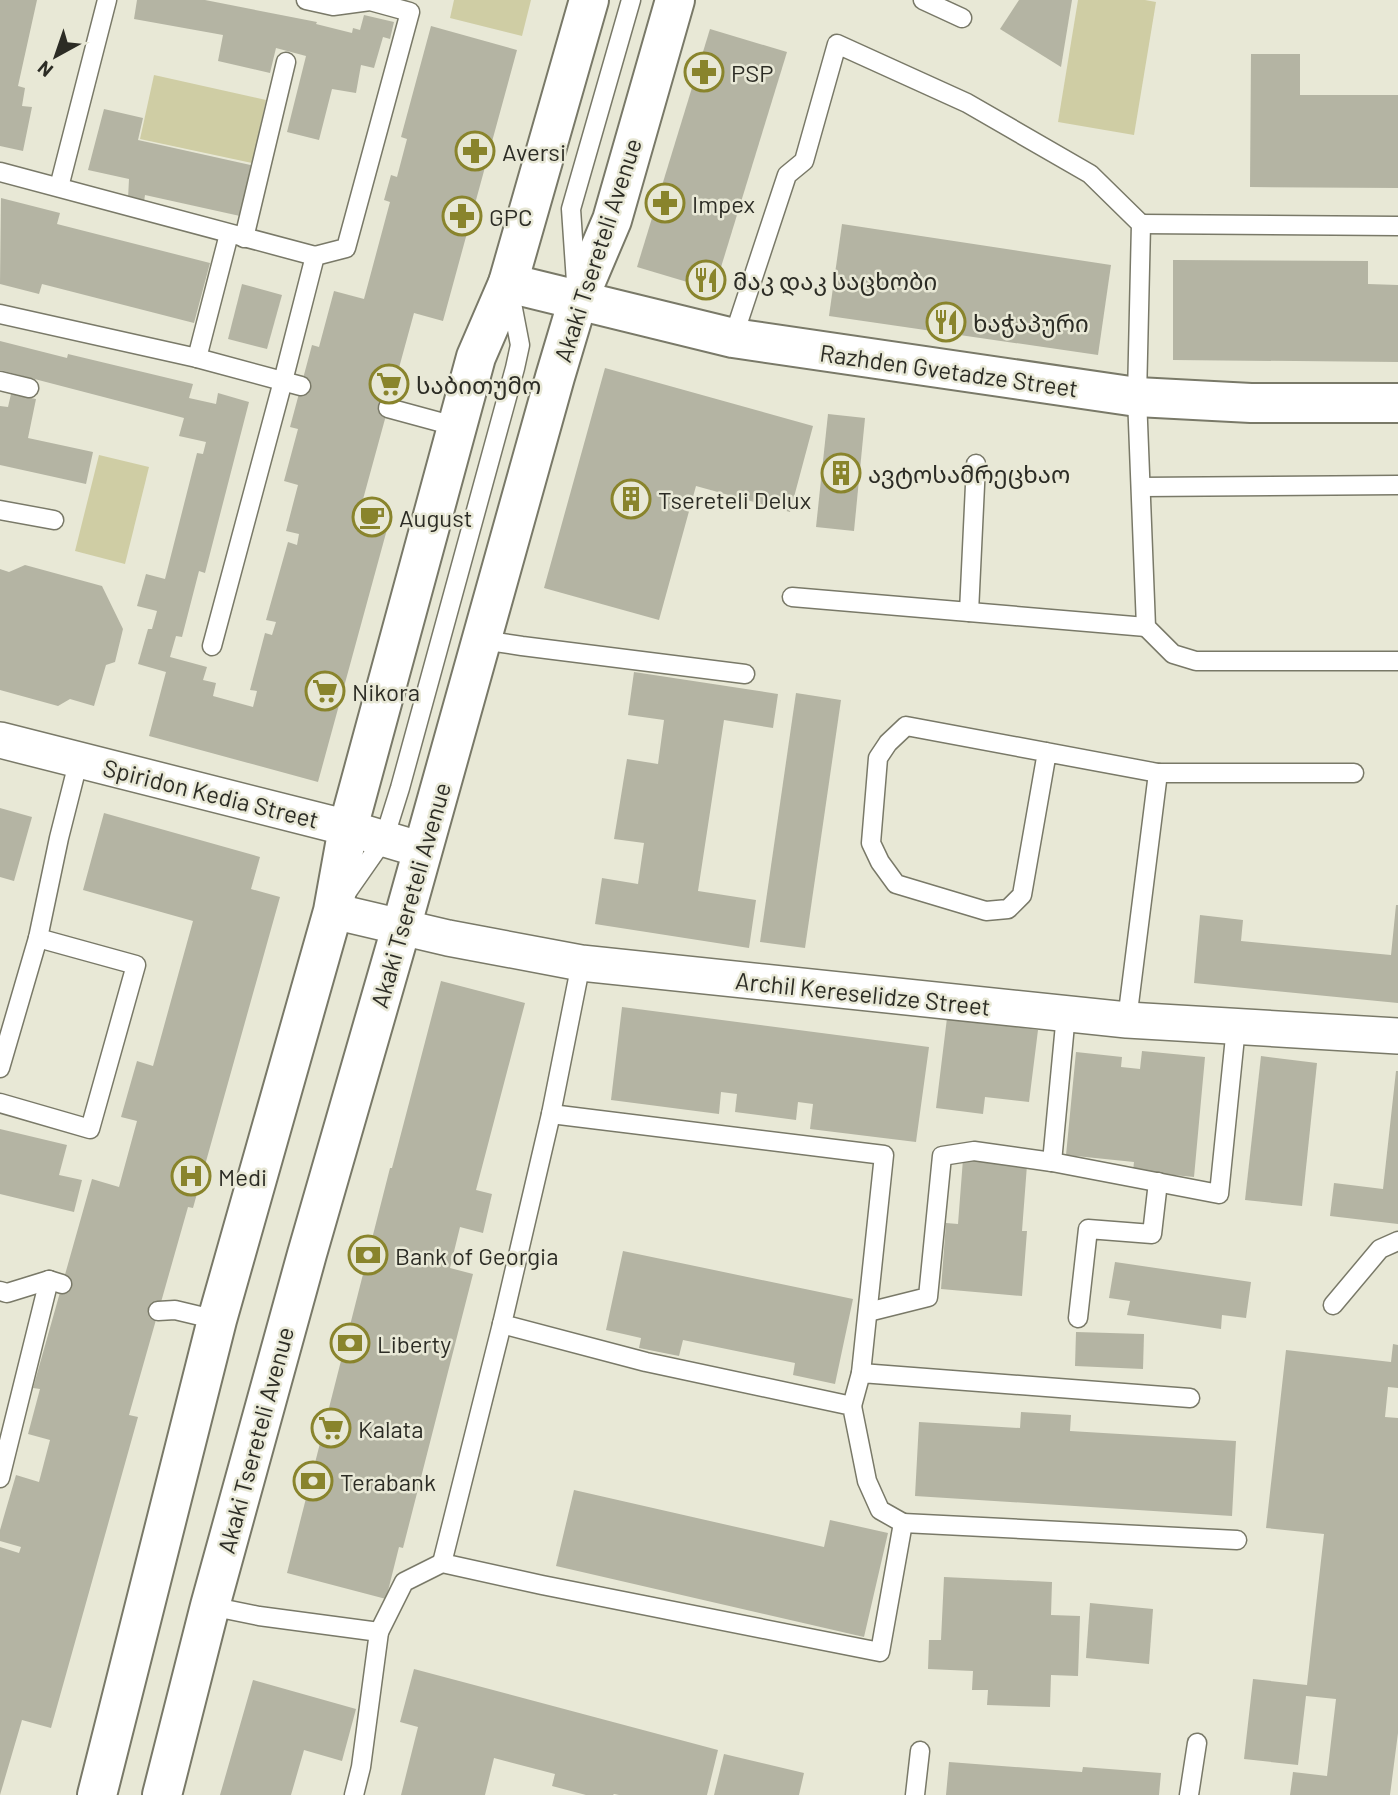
<svg xmlns="http://www.w3.org/2000/svg" width="1398" height="1795" font-family="Barlow,'Noto Sans Georgian',sans-serif">
<style>
.green{fill:#cfcda4}
.building{fill:#b4b4a3}
.lines{fill:none;stroke-linecap:round;stroke-linejoin:round}
.lane-casing{stroke:#797968;stroke-width:21}
.street-casing{stroke:#797968;stroke-width:38}
.secondary-casing{stroke:#797968;stroke-width:42}
.lane{stroke:#fff;stroke-width:18}
.street{stroke:#fff;stroke-width:35}
.secondary{stroke:#fff;stroke-width:38}
.labels{text-anchor:middle;dominant-baseline:central;stroke-width:5;stroke-linejoin:round;paint-order:stroke}
.poi-label{font-size:24px;fill:#2c2c25;stroke:#e8e8d6;text-anchor:start}
.street-label{font-size:24px;fill:#2c2c25;stroke:#e8e8d6}
</style>
<rect width="100%" height="100%" fill="#e8e8d6"/>
<g class="green">
<polygon points="454,0 531,0 522,36 450,18"/>
<polygon points="1078,0 1145,0 1156,2 1134,135 1058,122"/>
<polygon points="154,75 266,100 252,163 140,139"/>
<polygon points="99,455 149,467 125,564 75,551"/>
</g>
<g class="building">
<polygon points="0,0 37,0 18,86 25,88 22,106 32,107 23,151 0,146"/>
<polygon points="137,0 205,0 317,22 316,24 352,33 353,28 360,30 364,15 394,22 390,39 383,37 374,68 361,65 356,93 332,89 319,140 287,132 306,56 276,48 270,73 218,61 223,35 134,19"/>
<polygon points="1019,0 1072,0 1061,67 1000,29"/>
<polygon points="431,26 517,50 443,321 414,313 362,503 392,511 318,782 149,736 166,672 138,664 148,629 152,629 157,611 137,606 146,574 165,579 197,453 203,454 206,442 179,436 184,418 0,370 0,341 67,358 68,354 193,384 189,398 216,404 218,393 249,402 205,573 199,571 182,637 176,636 170,657 207,667 203,680 216,683 213,696 253,707 257,691 250,690 265,633 272,635 276,622 266,620 288,542 297,545 299,534 286,531 298,485 284,481 298,429 290,427 312,345 319,347 334,291 364,299 390,202 384,200 391,175 397,177 407,139 401,137"/>
<polygon points="710,29 787,52 714,290 637,267"/>
<polygon points="1251,54 1300,54 1300,95 1398,95 1398,188 1250,187"/>
<polygon points="104,109 143,118 138,140 255,166 240,216 145,195 144,202 128,199 129,179 88,170"/>
<polygon points="1,198 60,213 57,224 210,263 194,323 42,284 39,294 0,284"/>
<polygon points="842,224 1111,265 1098,355 829,316"/>
<polygon points="1173,260 1368,261 1368,284 1398,285 1398,362 1173,360"/>
<polygon points="242,284 282,295 267,349 228,339"/>
<polygon points="605,368 813,426 790,512 696,486 659,620 544,588"/>
<polygon points="11,394 36,399 28,438 93,452 86,484 0,465 0,406 8,407"/>
<polygon points="828,414 865,418 854,531 816,527"/>
<polygon points="25,565 102,586 123,629 115,662 106,665 94,706 70,699 58,706 0,690 0,569 9,572"/>
<polygon points="634,672 778,694 773,728 724,720 698,891 756,900 749,948 595,924 602,878 638,884 644,843 614,839 627,759 658,764 664,720 628,715"/>
<polygon points="796,693 841,700 805,948 760,942"/>
<polygon points="0,808 32,817 14,881 0,877"/>
<polygon points="104,813 260,857 251,889 280,897 193,1208 188,1207 129,1415 138,1417 51,1728 22,1720 0,1795 0,1547 19,1553 21,1547 0,1541 0,1530 16,1475 39,1482 50,1440 28,1434 40,1389 33,1388 92,1179 119,1187 137,1121 121,1117 137,1061 153,1066 193,921 83,890"/>
<polygon points="1396,905 1398,905 1398,1003 1194,983 1200,915 1243,920 1241,941 1391,955"/>
<polygon points="441,981 525,1003 476,1190 492,1194 483,1233 460,1227 450,1268 473,1274 403,1548 399,1547 386,1599 287,1573 390,1168 392,1168"/>
<polygon points="622,1007 929,1047 916,1142 810,1129 813,1104 798,1102 796,1120 735,1112 737,1094 721,1092 719,1114 611,1100"/>
<polygon points="947,1018 1038,1030 1029,1102 985,1097 983,1114 936,1108"/>
<polygon points="1142,1051 1205,1057 1194,1177 1133,1171 1134,1162 1066,1155 1076,1052 1122,1057 1121,1067 1140,1069"/>
<polygon points="1261,1056 1317,1063 1302,1206 1245,1200"/>
<polygon points="1396,1071 1398,1071 1398,1224 1330,1216 1334,1183 1383,1189"/>
<polygon points="0,1129 67,1145 59,1175 82,1180 74,1212 0,1194"/>
<polygon points="963,1159 1027,1165 1022,1231 1027,1231 1022,1296 941,1289 946,1223 958,1224"/>
<polygon points="623,1251 853,1299 835,1384 793,1375 795,1363 683,1340 679,1356 639,1348 641,1338 606,1330"/>
<polygon points="1115,1262 1251,1282 1246,1318 1222,1315 1221,1329 1127,1315 1130,1301 1109,1298"/>
<polygon points="1076,1332 1144,1334 1143,1369 1075,1366"/>
<polygon points="1393,1344 1398,1345 1398,1388 1388,1387 1385,1417 1398,1418 1398,1733 1390,1795 1290,1795 1293,1772 1327,1776 1336,1699 1306,1696 1298,1765 1244,1759 1253,1679 1307,1685 1324,1534 1266,1528 1286,1350 1391,1362"/>
<polygon points="1021,1412 1071,1415 1070,1431 1236,1441 1232,1516 915,1496 919,1422 1020,1428"/>
<polygon points="574,1490 824,1547 830,1520 888,1533 864,1637 556,1566"/>
<polygon points="944,1577 1052,1582 1051,1615 1080,1616 1078,1676 1051,1675 1050,1707 987,1705 988,1690 972,1690 973,1671 928,1669 929,1640 941,1640"/>
<polygon points="1090,1603 1153,1609 1149,1664 1086,1658"/>
<polygon points="414,1669 718,1750 707,1795 619,1795 614,1794 613,1795 586,1795 552,1786 555,1774 494,1758 485,1795 401,1795 418,1727 400,1722"/>
<polygon points="253,1680 356,1709 342,1761 304,1750 291,1795 220,1795"/>
<polygon points="724,1754 804,1773 799,1795 714,1795"/>
<polygon points="949,1762 1082,1772 1083,1767 1161,1773 1159,1795 946,1795"/>
</g>
<g class="lines">
<defs>
<g id="lane">
<polyline points="923,0 962,18"/>
<polyline points="0,172 315,256"/>
<polyline points="59,187 107,0"/>
<polyline points="1141,224 1398,226"/>
<polyline points="244,238 286,62"/>
<polyline points="576,282 571,209 631,0"/>
<polyline points="0,314 197,358 301,386"/>
<polyline points="733,338 787,175 804,161 837,44 967,103 1090,174 1141,224 1137,397 1146,627 1173,654 1196,661 1398,661"/>
<polyline points="197,358 229,234"/>
<polyline points="0,381 29,388"/>
<polyline points="388,408 458,427"/>
<polyline points="1141,487 1398,485"/>
<polyline points="0,510 54,520"/>
<polyline points="792,597 1146,627"/>
<polyline points="969,612 976,464"/>
<polyline points="482,640 522,646 745,674"/>
<polyline points="212,646 283,381 315,256 346,248 410,12 370,1 333,6 306,0"/>
<polyline points="1047,752 1022,895 1008,909 986,911 896,884 880,862 871,843 878,758 888,743 906,726 1158,773 1354,773"/>
<polyline points="347,892 384,839 400,788 515,368 520,345 510,293"/>
<polyline points="1127,1020 1158,773"/>
<polyline points="0,1068 38,938 59,838 79,759"/>
<polyline points="0,1103 90,1129 136,965 38,938"/>
<polyline points="551,1114 884,1155 861,1373"/>
<polyline points="1052,1162 1066,1014"/>
<polyline points="0,1291 7,1293 49,1280 62,1284"/>
<polyline points="1333,1305 1380,1249 1398,1241"/>
<polyline points="158,1311 175,1310 217,1320"/>
<polyline points="868,1312 928,1297 942,1156 974,1151 1052,1162 1219,1194 1236,1027"/>
<polyline points="1078,1318 1088,1229 1152,1234 1158,1182"/>
<polyline points="852,1406 861,1373 1190,1398"/>
<polyline points="0,1478 49,1280"/>
<polyline points="903,1523 1237,1540"/>
<polyline points="442,1563 502,1324"/>
<polyline points="210,1606 259,1616 379,1632 404,1582 442,1563 542,1585 880,1652 903,1523 880,1510 867,1481 852,1406 646,1362 502,1324 551,1114 581,963"/>
<polyline points="354,1795 361,1767 379,1632"/>
<polyline points="915,1795 920,1751"/>
<polyline points="1189,1795 1197,1743"/>
</g>
<g id="street">
<polyline points="0,740 348,828 422,850"/>
<polyline points="333,911 448,938 581,963 1127,1020 1398,1036"/>
</g>
<g id="secondary">
<polyline points="508,283 733,338 1137,397 1251,403 1398,403"/>
<polyline points="97,1795 217,1320 333,911 348,828 476,357 508,283 589,0"/>
<polyline points="162,1795 210,1606 307,1254 401,928 555,377 578,300 612,220 675,0"/>
</g>
</defs>
<use href="#lane" class="lane-casing"/>
<use href="#street" class="street-casing"/>
<use href="#secondary" class="secondary-casing"/>
<use href="#lane" class="lane"/>
<use href="#street" class="street"/>
<use href="#secondary" class="secondary"/>
</g>
<defs>
<symbol id="pharmacy-ring" viewBox="-11 -11 22 22"><circle r="9.5" fill="#e8e8d6" stroke="#89842c" stroke-width="1.5"/><path d="M-2-6h4v4h4v4h-4v4h-4v-4h-4v-4h4Z" fill="#89842c"/></symbol>
<symbol id="restaurant-ring" viewBox="-11 -11 22 22"><circle r="9.5" fill="#e8e8d6" stroke="#89842c" stroke-width="1.5"/><path d="M-5-6h1v4h1v-4h1v4h1v-4h1v5L-1.5 .5V6h-2V.5L-5-1ZM5-6V6H3V1.5H1.5Q1.5-4 5-6Z" fill="#89842c"/></symbol>
<symbol id="supermarket-ring" viewBox="-11 -11 22 22"><circle r="9.5" fill="#e8e8d6" stroke="#89842c" stroke-width="1.5"/><path d="M-6-5.5h2.5l.6 2H6L4.5 2H-2.5L-4.4-4H-6ZM-1.5 3.2a1.3 1.3 0 1 0 .1 0ZM3 3.2a1.3 1.3 0 1 0 .1 0Z" fill="#89842c"/></symbol>
<symbol id="building-ring" viewBox="-11 -11 22 22"><circle r="9.5" fill="#e8e8d6" stroke="#89842c" stroke-width="1.5"/><path d="M-4-6H4V6H1V3H-1V6H-4ZM-2.5-4.3h1.7v1.8h-1.7ZM.8-4.3h1.7v1.8H.8ZM-2.5-1h1.7V.8h-1.7ZM.8-1h1.7V.8H.8Z" fill="#89842c"/></symbol>
<symbol id="cafe-ring" viewBox="-11 -11 22 22"><circle r="9.5" fill="#e8e8d6" stroke="#89842c" stroke-width="1.5"/><path d="M-5.5-4.5H6V0H3Q3 3.5 0 3.5H-2.5Q-5.5 3.5-5.5 0ZM3-3.2v2h1.7v-2ZM-6 4.5H4V6H-6Z" fill="#89842c"/></symbol>
<symbol id="hospital-ring" viewBox="-11 -11 22 22"><circle r="9.5" fill="#e8e8d6" stroke="#89842c" stroke-width="1.5"/><path d="M-5-5h3v3.5h4V-5h3V5h-3V1.5h-4V5h-3Z" fill="#89842c"/></symbol>
<symbol id="bank-ring" viewBox="-11 -11 22 22"><circle r="9.5" fill="#e8e8d6" stroke="#89842c" stroke-width="1.5"/><path d="M-6-4H6V4H-6ZM0-2.3a2.3 2.3 0 1 0 0 4.6a2.3 2.3 0 1 0 0-4.6Z" fill="#89842c"/></symbol>
</defs>
<g fill-rule="evenodd">
<use href="#pharmacy-ring" x="682" y="50" width="44" height="44"/>
<use href="#pharmacy-ring" x="453" y="129" width="44" height="44"/>
<use href="#pharmacy-ring" x="643" y="181" width="44" height="44"/>
<use href="#pharmacy-ring" x="440" y="194" width="44" height="44"/>
<use href="#restaurant-ring" x="684" y="258" width="44" height="44"/>
<use href="#restaurant-ring" x="924" y="300" width="44" height="44"/>
<use href="#supermarket-ring" x="367" y="362" width="44" height="44"/>
<use href="#building-ring" x="819" y="451" width="44" height="44"/>
<use href="#building-ring" x="609" y="477" width="44" height="44"/>
<use href="#cafe-ring" x="350" y="495" width="44" height="44"/>
<use href="#supermarket-ring" x="303" y="669" width="44" height="44"/>
<use href="#hospital-ring" x="169" y="1154" width="44" height="44"/>
<use href="#bank-ring" x="346" y="1233" width="44" height="44"/>
<use href="#bank-ring" x="328" y="1321" width="44" height="44"/>
<use href="#supermarket-ring" x="309" y="1406" width="44" height="44"/>
<use href="#bank-ring" x="291" y="1459" width="44" height="44"/>
</g>
<g class="labels">
<g class="poi-label">
<text x="731" y="72">PSP</text>
<text x="502" y="151">Aversi</text>
<text x="692" y="203">Impex</text>
<text x="489" y="216">GPC</text>
<text x="733" y="280">მაკ დაკ საცხობი</text>
<text x="973" y="322">ხაჭაპური</text>
<text x="416" y="384">საბითუმო</text>
<text x="868" y="473">ავტოსამრეცხაო</text>
<text x="658" y="499">Tsereteli Delux</text>
<text x="399" y="517">August</text>
<text x="352" y="691">Nikora</text>
<text x="218" y="1176">Medi</text>
<text x="395" y="1255">Bank of Georgia</text>
<text x="377" y="1343">Liberty</text>
<text x="358" y="1428">Kalata</text>
<text x="340" y="1481">Terabank</text>
</g>
<g class="street-label">
<text transform="translate(597 250) rotate(-72)">Akaki Tsereteli Avenue</text>
<text transform="translate(949 370) rotate(8)">Razhden Gvetadze Street</text>
<text transform="translate(211 793) rotate(14)">Spiridon Kedia Street</text>
<text transform="translate(410 895) rotate(-74)">Akaki Tsereteli Avenue</text>
<text transform="translate(863 993) rotate(6)">Archil Kereselidze Street</text>
<text transform="translate(255 1440) rotate(-75)">Akaki Tsereteli Avenue</text>
</g>
</g>
<g transform="translate(56 56) rotate(220)" stroke="#e8e8d6" stroke-width="5" paint-order="stroke">
<path d="M0-5L12 26L0 18L-12 26Z" fill="#2c2c25"/>
<text y="-10" font-size="19" font-weight="bold" text-anchor="middle" fill="#2c2c25">N</text>
</g>
</svg>
